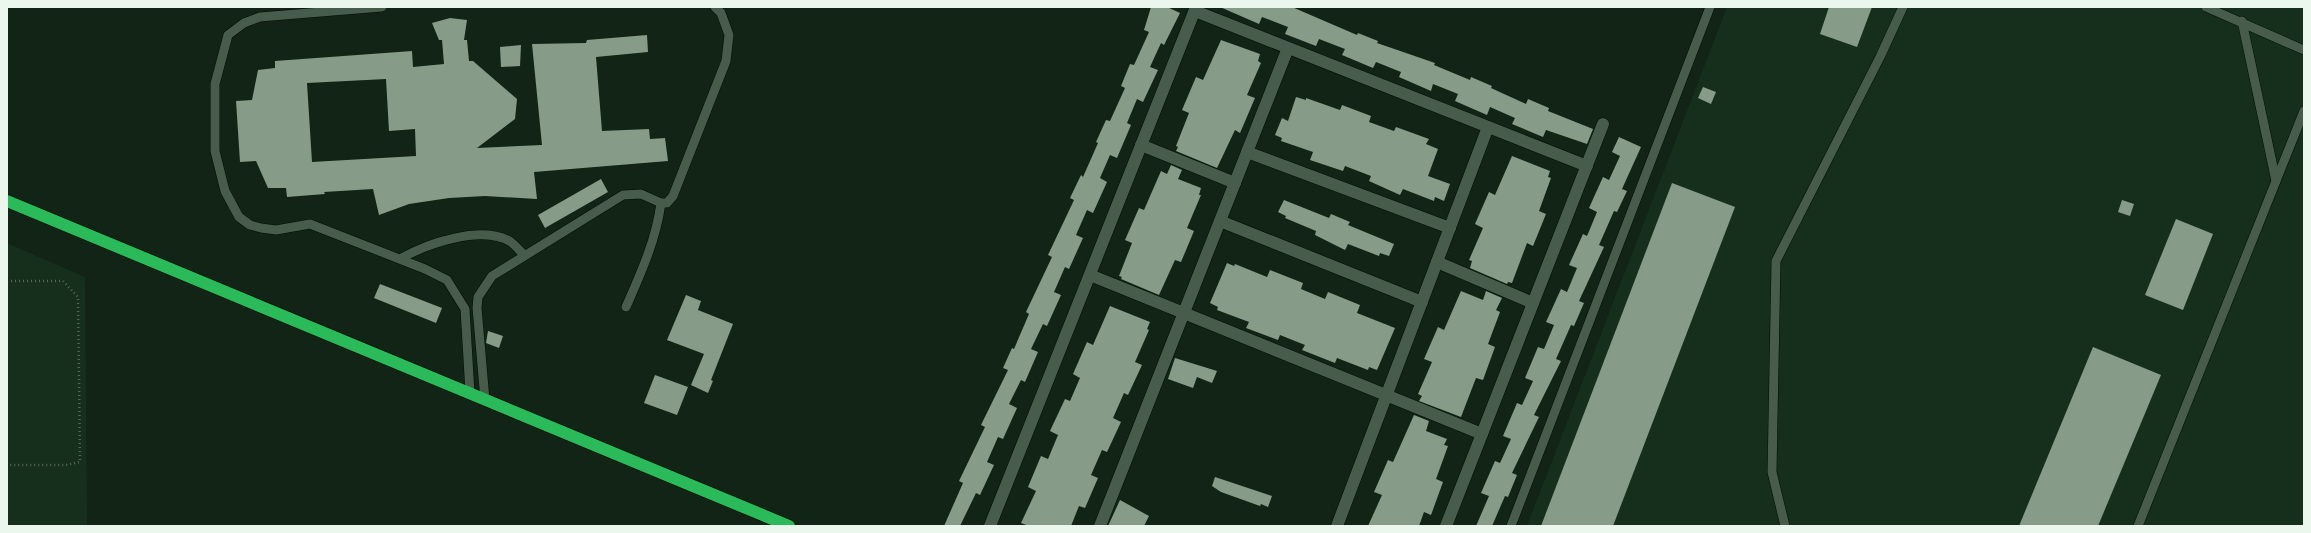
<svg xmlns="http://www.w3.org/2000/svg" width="2311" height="533" font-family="Spectral,serif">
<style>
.built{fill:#162f1c}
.building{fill:#869c89;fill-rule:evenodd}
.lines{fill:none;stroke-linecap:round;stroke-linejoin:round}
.lane-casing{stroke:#000d02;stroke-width:10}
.street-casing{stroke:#000d02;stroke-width:13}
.highway-casing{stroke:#000d02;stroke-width:13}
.path{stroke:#556658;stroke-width:2.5;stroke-dasharray:1 3;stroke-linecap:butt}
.lane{stroke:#475c4a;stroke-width:9}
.street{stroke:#475c4a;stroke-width:12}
.highway{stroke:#2bba5a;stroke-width:12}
</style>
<rect width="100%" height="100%" fill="#112415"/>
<g class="built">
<polygon points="1727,7 2304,7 2304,526 1527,526"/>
<polygon points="7,243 85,277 87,526 7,526"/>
</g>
<g class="building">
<polygon points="1151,7 1167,7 1180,13 1164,45 1161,43 1150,67 1158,70 1143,102 1137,99 1127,123 1131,125 1117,158 1110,155 1100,178 1107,182 1093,213 1087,210 1076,235 1083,238 1069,269 1065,267 1054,292 1061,295 1047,326 1043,324 1031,349 1038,352 1025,382 1021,380 1009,404 1017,408 1003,439 998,437 987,462 994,465 980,495 976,493 960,526 944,526 963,483 959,481 985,427 981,425 1008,370 1003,368 1012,348 1014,349 1029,314 1026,312 1052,257 1048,255 1074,200 1070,198 1081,175 1083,177 1098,143 1096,142 1106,120 1110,121 1125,88 1121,86 1130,64 1134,65 1149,32 1144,30"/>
<polygon points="1220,7 1292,7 1357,35 1358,33 1378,41 1377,43 1435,63 1434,65 1470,80 1471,77 1492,86 1491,88 1526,104 1528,99 1549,108 1548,111 1593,129 1587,144 1546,130 1543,137 1512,124 1515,118 1490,107 1487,115 1455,101 1458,94 1433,84 1431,91 1399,77 1401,72 1376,62 1373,68 1342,55 1345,49 1319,39 1316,46 1285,34 1288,27 1262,17 1259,24"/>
<polygon points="1829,7 1872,7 1857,47 1820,34"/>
<path d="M450 18 467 20 464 40H467L469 61H473L517 99 515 119 477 148 542 145 532 44 586 43 587 40 647 35 648 52 596 57 602 131 649 129 650 139 665 138 668 161 534 172 537 199 485 196 449 198 409 204 379 215 373 189 324 192 325 194 287 197 286 188H268L256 161 240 162 236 101 252 100 258 70 275 68V61L412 51 413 67 444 64 442 40H439L432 23ZM386 79 389 131 415 129 416 156 312 162 307 83Z"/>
<polygon points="1221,40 1260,54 1258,61 1261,63 1247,95 1255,98 1240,133 1235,130 1217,168 1176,151 1178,147 1176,146 1189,113 1182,110 1196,77 1203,80"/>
<polygon points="521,45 520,66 501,67 500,47"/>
<polygon points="1703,87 1716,92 1711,104 1698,98"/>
<polygon points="1296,97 1306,100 1306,98 1340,110 1342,105 1371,116 1369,122 1394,131 1396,127 1429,139 1426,144 1438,149 1428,176 1450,184 1444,201 1435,197 1434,201 1403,189 1400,195 1369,181 1371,176 1345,166 1343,171 1310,160 1313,152 1281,141 1282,138 1275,135 1282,118 1288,121"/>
<polygon points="1619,137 1641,147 1622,189 1627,191 1617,212 1614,211 1599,245 1604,247 1579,301 1584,303 1574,326 1571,325 1556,359 1561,361 1534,415 1539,417 1512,473 1517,475 1508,497 1505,496 1492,526 1476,526 1489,496 1481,493 1495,461 1500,463 1511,439 1503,436 1517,403 1522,405 1533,381 1525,378 1538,347 1544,349 1554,325 1546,322 1561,289 1567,292 1577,268 1569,265 1583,234 1587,236 1597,212 1589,208 1603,177 1609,180 1620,156 1612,152"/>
<polygon points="1512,156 1550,171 1548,177 1551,178 1539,211 1546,214 1533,246 1527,243 1512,283 1508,282 1507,284 1470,268 1472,261 1469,260 1483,228 1475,224 1489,192 1495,195"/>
<polygon points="1171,165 1182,170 1178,179 1201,188 1199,195 1201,195 1187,228 1194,231 1181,262 1175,260 1159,295 1121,279 1122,277 1119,276 1132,243 1125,240 1139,208 1144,210 1161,171 1167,174"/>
<polygon points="601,179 608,192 545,228 538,215"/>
<polygon points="1672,183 1735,207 1613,526 1541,526"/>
<polygon points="1284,200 1329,218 1331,214 1350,222 1348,225 1394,244 1389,256 1380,253 1379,256 1348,244 1345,250 1315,235 1316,231 1285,218 1286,216 1278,212"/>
<polygon points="2122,200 2134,204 2130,216 2118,212"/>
<polygon points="2176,219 2213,234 2183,310 2145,295"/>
<polygon points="1227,263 1234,266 1235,264 1267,277 1270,270 1303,283 1301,289 1325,299 1328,292 1360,305 1357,313 1395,328 1377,370 1369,367 1368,370 1337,358 1335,363 1302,350 1305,345 1280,335 1278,340 1246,328 1249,322 1217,310 1218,307 1210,303"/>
<polygon points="380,284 442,308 436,323 374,298"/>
<polygon points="1461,291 1483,300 1486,291 1502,298 1496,310 1500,312 1488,344 1495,347 1483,380 1476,378 1461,417 1419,401 1422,396 1418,394 1432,362 1424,359 1438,327 1444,330"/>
<polygon points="686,295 701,301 698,310 733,324 711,380 713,381 708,393 691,385 704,354 667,340"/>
<polygon points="1110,306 1150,322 1147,329 1149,330 1135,362 1142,365 1128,395 1124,393 1113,418 1121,422 1107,452 1102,450 1091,475 1098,478 1085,508 1079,506 1071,526 1029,526 1021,523 1036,491 1028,487 1041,456 1048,459 1058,435 1050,431 1065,399 1070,401 1080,378 1073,374 1087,342 1093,345"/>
<polygon points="488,331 503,336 499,348 486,343"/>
<polygon points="2093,347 2161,375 2098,526 2019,526"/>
<polygon points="1175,358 1217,371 1212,383 1197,377 1193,388 1168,379"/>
<polygon points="655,375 688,387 677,415 644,403"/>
<polygon points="1414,415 1429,421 1426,431 1447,439 1444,445 1448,446 1436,479 1443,482 1431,515 1424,512 1419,526 1368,526 1382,495 1374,492 1388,460 1393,462"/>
<polygon points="1215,477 1272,496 1268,507 1261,504 1260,506 1221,492 1212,486"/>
<polygon points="1120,500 1149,516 1144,526 1108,526"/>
</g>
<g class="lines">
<defs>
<g id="lane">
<polyline points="382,7 260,17 244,23 228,35 215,84 215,151 225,191 239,217 250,225 261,228 276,230 310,224 425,269 447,280 465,309 470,393"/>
<polyline points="2206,7 2304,50"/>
<polyline points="2242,21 2276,181"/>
<path d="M400 259C426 244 482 224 511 242 515 245 520 251 524 255"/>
<path d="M626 307C641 273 656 240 661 203"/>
<polyline points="485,400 477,308 478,297 492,276 623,195 641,194 661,203 667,203 673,196 726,61 729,35 721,13 715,7"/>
<polyline points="1511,526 1710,7"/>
<polyline points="1785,526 1772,472 1776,261 1880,57 1903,7"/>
<polyline points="2138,526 2304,111"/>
</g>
<g id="street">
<polyline points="1195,11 1587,166"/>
<polyline points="1141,145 1235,183"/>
<polyline points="1247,152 1450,228"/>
<polyline points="1220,221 1422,302"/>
<polyline points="1437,262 1533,303"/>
<polyline points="1090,275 1482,434"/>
<polyline points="990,526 1196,7"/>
<polyline points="1100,526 1288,48"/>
<polyline points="1337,526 1488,127"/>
<polyline points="1446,526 1603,124"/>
</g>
<polyline id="highway" points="7,201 789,526"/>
</defs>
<use href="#lane" class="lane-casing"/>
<use href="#street" class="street-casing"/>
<use href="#highway" class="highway-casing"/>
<polyline class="path" points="7,281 63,281 78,297 80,462 66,465 7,465"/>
<use href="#lane" class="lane"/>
<use href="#street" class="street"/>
<use href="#highway" class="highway"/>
</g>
<rect width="2311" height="533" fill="none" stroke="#ebf7ed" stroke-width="16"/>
</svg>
